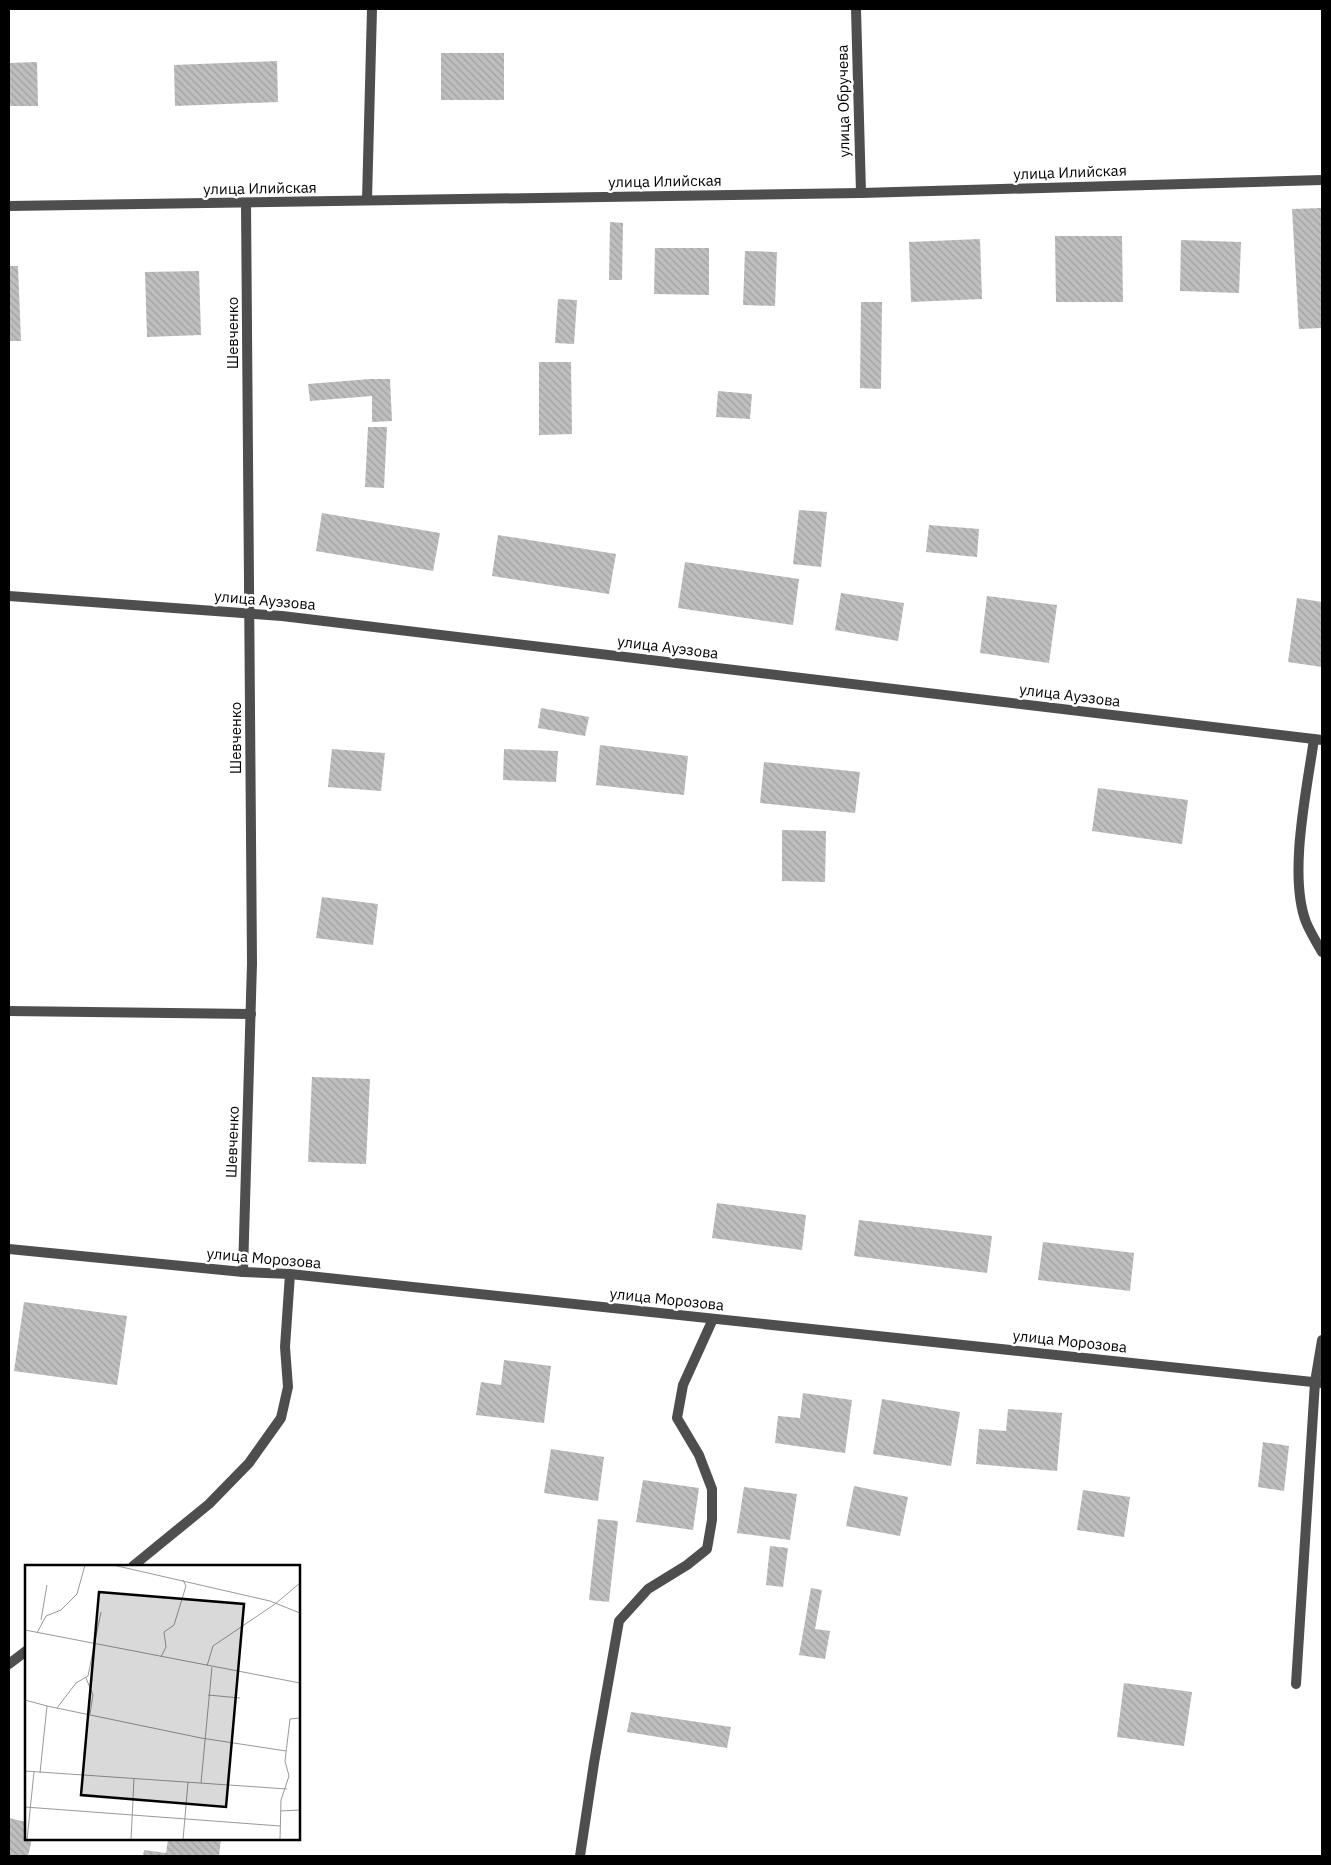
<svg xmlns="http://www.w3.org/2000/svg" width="1331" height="1865" font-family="'IBM Plex Sans',sans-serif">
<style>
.building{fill:url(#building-back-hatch)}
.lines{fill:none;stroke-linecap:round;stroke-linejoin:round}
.service{stroke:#4e4e4e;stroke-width:10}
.minor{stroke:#4e4e4e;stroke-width:10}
.labels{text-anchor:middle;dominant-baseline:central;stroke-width:5;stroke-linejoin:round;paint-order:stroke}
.street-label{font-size:15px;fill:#000;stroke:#fff}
.inset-road{fill:none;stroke:#999;stroke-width:1}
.view{fill:#000;fill-opacity:0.15;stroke:#000;stroke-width:2.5}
.inset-edge{fill:none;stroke:#000;stroke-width:2.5}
</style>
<defs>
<pattern id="building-back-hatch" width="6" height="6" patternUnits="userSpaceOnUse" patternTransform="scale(1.25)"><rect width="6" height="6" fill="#bebebe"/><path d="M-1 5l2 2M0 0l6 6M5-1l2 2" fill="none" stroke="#a2a2a2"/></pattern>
</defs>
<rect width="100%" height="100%" fill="#fff"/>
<g class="building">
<rect x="441" y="53" width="63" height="47"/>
<polygon points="277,61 278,102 175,106 174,65"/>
<polygon points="37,62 38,106 9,106 9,63"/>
<polygon points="1321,208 1322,328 1299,329 1292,209"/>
<polygon points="610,222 623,223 622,280 609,280"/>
<polygon points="1055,236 1122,236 1123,302 1056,302"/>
<polygon points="980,239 982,299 911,302 909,242"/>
<polygon points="1181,240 1241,242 1239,293 1180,291"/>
<polygon points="655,248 709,248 709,295 654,294"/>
<polygon points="745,251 777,252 775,306 743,305"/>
<polygon points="9,266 18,266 21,341 9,341"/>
<polygon points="199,271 201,335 147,337 145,272"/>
<polygon points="558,299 577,300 574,344 555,343"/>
<polygon points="861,302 882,302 881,389 860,388"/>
<polygon points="539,362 571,362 572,434 539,435"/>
<polygon points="370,379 390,379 392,421 372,422 372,396 310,401 308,384"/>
<polygon points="718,391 752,394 750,419 716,417"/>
<polygon points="368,427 387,427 384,488 365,487"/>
<polygon points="799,510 827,512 821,567 793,564"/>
<polygon points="322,513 440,533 433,571 316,551"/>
<polygon points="929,525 979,529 977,557 926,552"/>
<polygon points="498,535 616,554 609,594 492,576"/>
<polygon points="685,562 799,579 793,625 678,608"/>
<polygon points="841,593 904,603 898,641 835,630"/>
<polygon points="987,596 1057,605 1049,663 980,653"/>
<polygon points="1297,598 1322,602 1322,667 1288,662"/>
<polygon points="541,708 589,717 585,736 538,728"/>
<polygon points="600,745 688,756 684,795 596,785"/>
<polygon points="332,749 385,753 381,791 328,787"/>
<polygon points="504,749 558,751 556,782 503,780"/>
<polygon points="764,762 860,772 855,813 760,803"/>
<polygon points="1098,788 1188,800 1182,844 1092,831"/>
<polygon points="782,830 826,831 825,882 782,881"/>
<polygon points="322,897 378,904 373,945 316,938"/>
<polygon points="312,1077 370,1079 366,1164 308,1162"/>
<polygon points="717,1203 806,1215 802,1250 712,1238"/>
<polygon points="859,1220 992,1236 987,1273 854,1256"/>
<polygon points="1043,1242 1134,1253 1130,1291 1038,1280"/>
<polygon points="24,1302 127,1316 117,1385 14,1371"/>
<polygon points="504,1360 551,1366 544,1423 476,1415 481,1382 501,1385"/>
<polygon points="803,1393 852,1400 845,1453 775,1443 778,1416 800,1418"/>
<polygon points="882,1399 960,1412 951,1466 873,1454"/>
<polygon points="1008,1409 1062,1413 1057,1471 976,1464 979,1429 1006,1431"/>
<polygon points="1263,1442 1289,1446 1284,1491 1258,1487"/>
<polygon points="551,1449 604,1457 598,1501 544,1493"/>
<polygon points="643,1480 699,1488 693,1530 636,1522"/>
<polygon points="854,1486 908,1497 900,1536 846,1526"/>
<polygon points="744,1487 797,1494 790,1540 737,1533"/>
<polygon points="1083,1490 1130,1497 1124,1537 1077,1530"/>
<polygon points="598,1519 618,1521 609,1602 589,1600"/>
<polygon points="770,1546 788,1548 783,1587 766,1585"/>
<polygon points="811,1588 822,1590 815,1629 830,1631 825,1659 799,1655"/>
<polygon points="1124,1683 1192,1692 1184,1746 1117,1737"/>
<polygon points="631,1712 731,1727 727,1748 627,1732"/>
<polygon points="9,1818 26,1822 26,1839 32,1839 28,1856 9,1856"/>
<polygon points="168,1839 221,1839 219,1856 143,1856 144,1850 166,1853"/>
</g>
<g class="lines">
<g class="service">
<polyline points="367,200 372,9"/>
<polyline points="9,1011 251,1014"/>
<polyline points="580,1856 594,1763 619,1621 648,1589 687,1565 707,1549 712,1520 712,1489 699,1455 677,1418 683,1385 713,1319"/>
</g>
<g class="minor">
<polyline points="856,9 861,193"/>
<polyline points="9,206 861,193 1322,180"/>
<polyline points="9,596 282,616 1322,740"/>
<path d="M1314 739C1307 789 1288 875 1306 922 1310 932 1317 943 1322 952"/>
<polyline points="9,1249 243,1272 290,1274 1322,1383"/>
<polyline points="243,1272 252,963 246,203"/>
<polyline points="133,1566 209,1504 249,1463 281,1418 288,1387 285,1347 290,1274"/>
<polyline points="9,1664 26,1651"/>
<polyline points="1296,1684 1315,1382 1322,1340"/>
</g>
</g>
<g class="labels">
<g class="street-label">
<text transform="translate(843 101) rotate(-91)">улица Обручева</text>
<text transform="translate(1070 172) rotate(-2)">улица Илийская</text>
<text transform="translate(665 181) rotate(-1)">улица Илийская</text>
<text transform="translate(260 188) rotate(-1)">улица Илийская</text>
<text transform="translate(232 333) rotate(-90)">Шевченко</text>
<text transform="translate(265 600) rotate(5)">улица Ауэзова</text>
<text transform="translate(668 647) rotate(7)">улица Ауэзова</text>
<text transform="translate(1070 695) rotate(7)">улица Ауэзова</text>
<text transform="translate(235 738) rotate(-90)">Шевченко</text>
<text transform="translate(232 1142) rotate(-88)">Шевченко</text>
<text transform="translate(264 1258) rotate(5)">улица Морозова</text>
<text transform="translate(667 1299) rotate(6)">улица Морозова</text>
<text transform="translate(1070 1341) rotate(6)">улица Морозова</text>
</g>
</g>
<g transform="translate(25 1565)">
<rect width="275" height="275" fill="#fff"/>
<path class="inset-road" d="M88 0 245 36 275 48M16 55 22 20M0 65 275 118M12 68 21 51 36 45 52 29 60 0M136 92 141 82 139 67 149 60 161 21 158 15M182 101 188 81 250 39 275 18M61 113 68 130 65 149M183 130 215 133M0 135 22 141M32 143 51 118 63 111 76 47M0 206 262 224M15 208 22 141 176 173 261 186M176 218 187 102M0 242 255 261M256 246 275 245M2 275 9 207M106 275 109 213M158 275 163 217M255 275 256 235 264 211 260 196 265 154 275 153"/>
<path class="view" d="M74 27 219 39 201 242 56 230Z"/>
<rect width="275" height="275" class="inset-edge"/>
</g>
<rect width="1331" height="1865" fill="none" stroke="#000000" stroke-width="20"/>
</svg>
